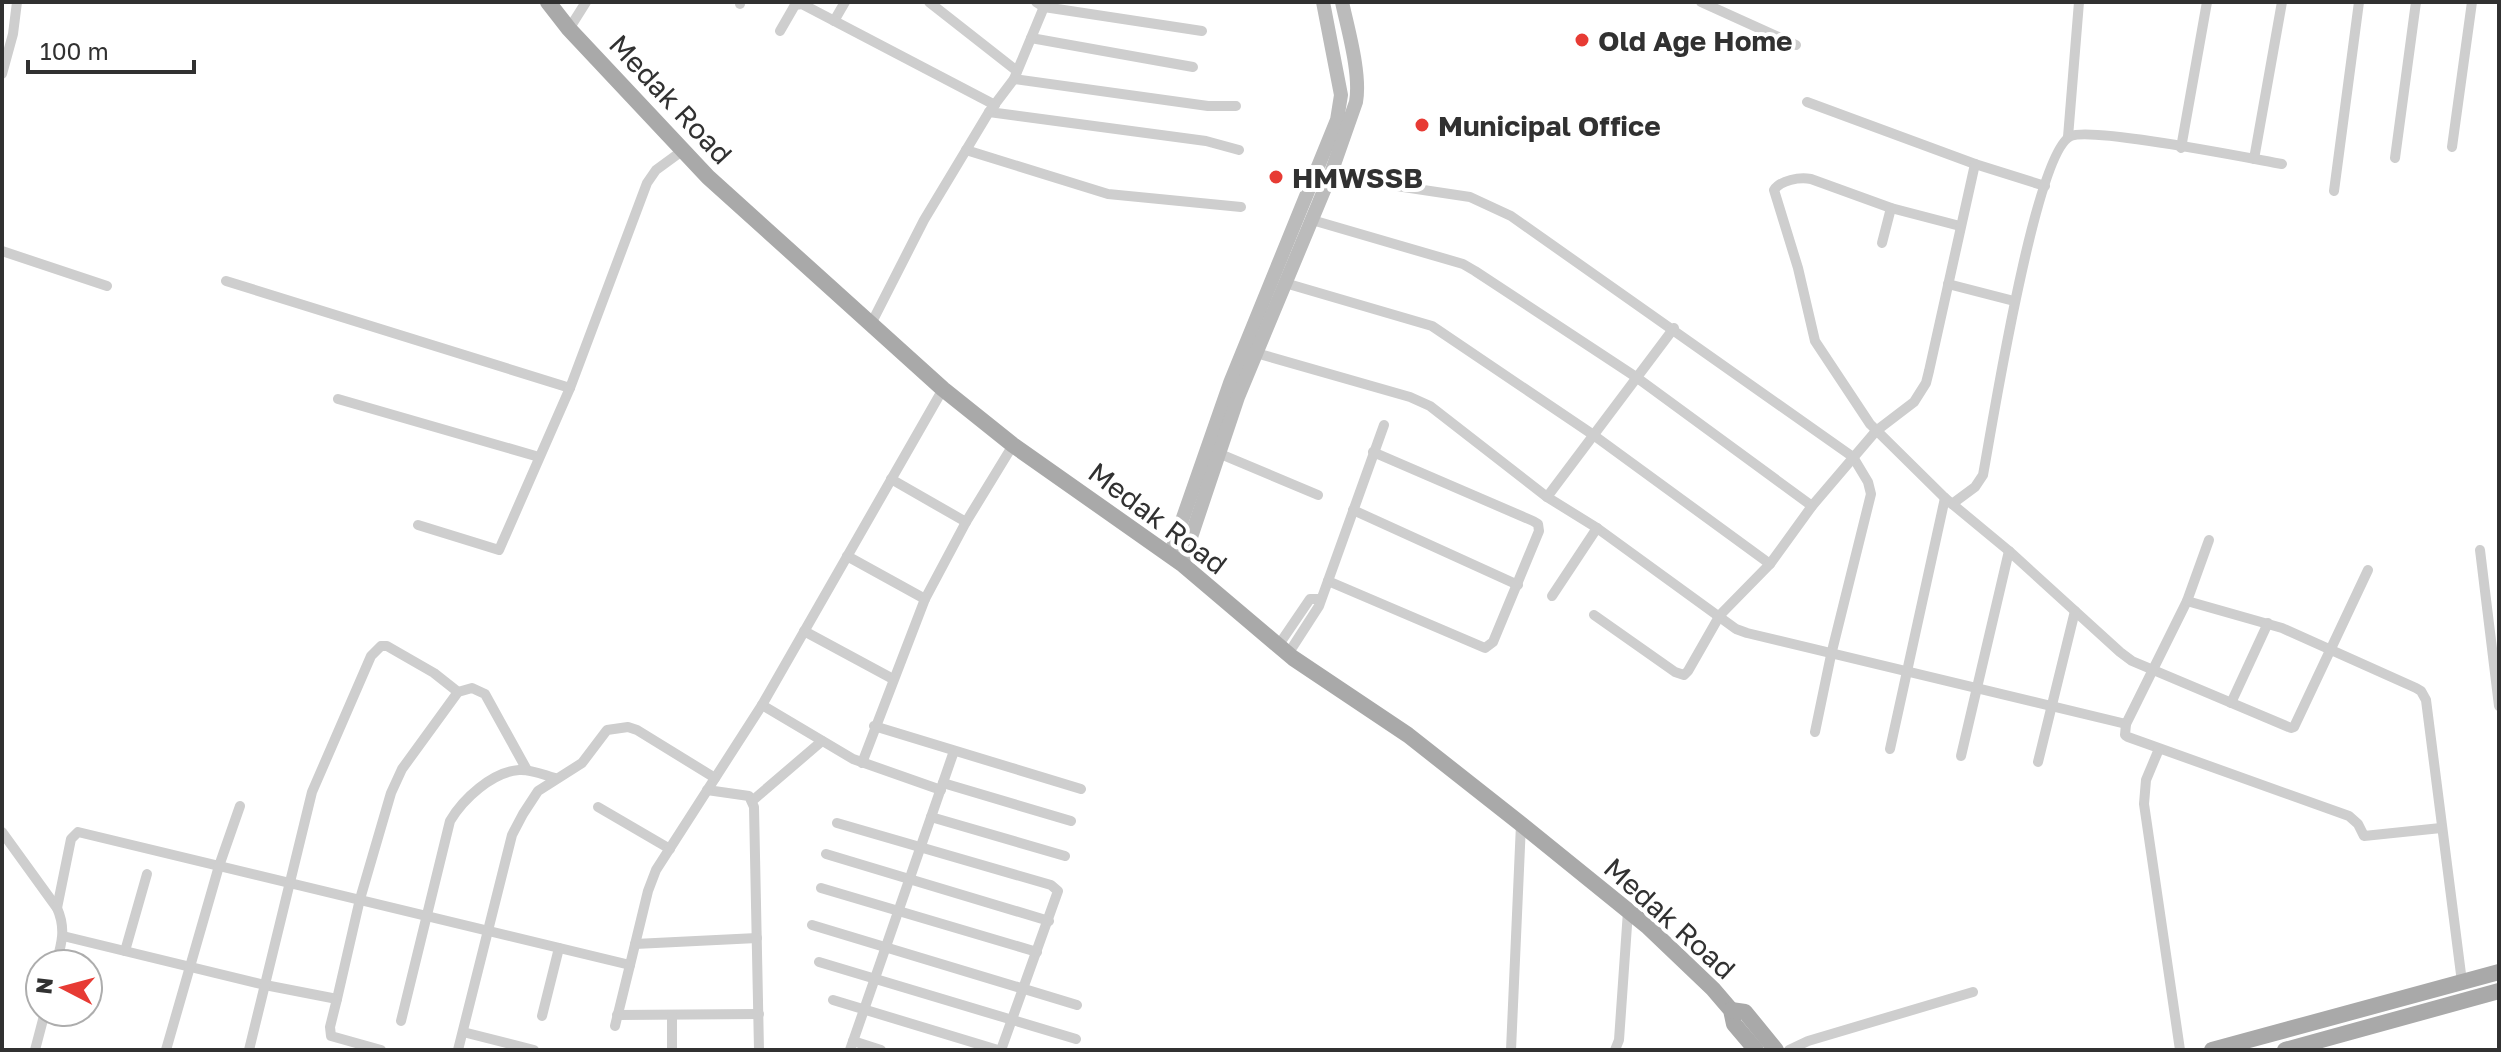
<svg xmlns="http://www.w3.org/2000/svg" width="2501" height="1052" font-family="'Golos Text',sans-serif">
<style>
.lines{fill:none;stroke-linecap:round;stroke-linejoin:round}
.street{stroke:#cecece;stroke-width:10}
.secondary{stroke:#bbb;stroke-width:14}
.primary{stroke:#a9a9a9;stroke-width:16}
.poi-dot{fill:#e73b34;stroke:#fff;stroke-width:3}
.labels{text-anchor:middle;dominant-baseline:central;stroke-width:8;stroke-linejoin:round;paint-order:stroke}
.poi-label{font-size:28px;font-weight:bold;fill:#313131;stroke:#fff;text-anchor:start}
.street-label{font-size:28px;fill:#313131;stroke:#fff}
</style>
<rect width="100%" height="100%" fill="#fff"/>
<g class="lines">
<g class="street">
<polyline points="929,2 1017,71"/>
<polyline points="1036,2 1044,7 1202,31"/>
<polyline points="1701,2 1796,45"/>
<polyline points="740,4 740,2"/>
<polyline points="834,21 845,2"/>
<polyline points="569,29 586,2"/>
<polyline points="780,31 795,5 802,4 995,105"/>
<polyline points="1031,38 1193,67"/>
<polyline points="2,74 13,34 17,2"/>
<polyline points="1014,79 1208,106 1236,106"/>
<polyline points="1807,102 1975,164 2045,186"/>
<polyline points="989,112 1206,141 1239,150"/>
<polyline points="2068,137 2079,2"/>
<polyline points="2452,147 2472,2"/>
<polyline points="2181,148 2207,2"/>
<polyline points="966,150 1108,194 1241,207"/>
<polyline points="2395,158 2416,2"/>
<polyline points="2254,159 2282,2"/>
<polyline points="1330,176 1470,197 1511,216 1853,457 1868,482 1871,494 1831,655 1815,732"/>
<polyline points="2334,191 2359,2"/>
<polyline points="1312,220 1463,264 1475,271 1636,377 1812,506"/>
<path d="M1960 226 1891 208 1811 179C1799 177 1781 180 1774 190L1798 268 1815 341 1870 424 1945 498 2009 551 2120 652 2132 661 2291 728 2294 727 2368 570"/>
<polyline points="1882,243 1891,208"/>
<polyline points="2,251 107,286"/>
<polyline points="226,281 570,388 647,183 656,170 682,151"/>
<polyline points="1285,283 1432,326 1592,434 1770,564"/>
<polyline points="1948,284 2014,301"/>
<polyline points="870,326 924,220 989,112 1014,79 1046,2"/>
<polyline points="1256,353 1410,397 1430,406 1547,497 1597,528 1736,629 1747,633 2126,724 2187,601 2282,628 2416,688 2421,691 2426,700 2462,982"/>
<polyline points="338,399 539,457"/>
<polyline points="1218,453 1318,495"/>
<polyline points="891,479 966,522"/>
<polyline points="1547,497 1674,328"/>
<path d="M1952 504 1975 487 1983 475C1992 427 2035 151 2071 136 2093 127 2248 158 2282 164"/>
<polyline points="1353,510 1518,585"/>
<polyline points="418,525 499,550 570,388"/>
<polyline points="2480,550 2499,706"/>
<polyline points="847,556 925,599"/>
<polyline points="1328,581 1485,648 1493,642 1539,531 1538,524 1533,521 1373,452"/>
<polyline points="1552,596 1597,528"/>
<polyline points="2187,601 2209,540"/>
<polyline points="1594,615 1675,672 1684,675 1688,671 1720,615 1770,564 1812,506 1876,431 1914,402 1926,383 1929,371 1975,164"/>
<polyline points="804,631 893,679"/>
<polyline points="1278,646 1310,599 1320,599"/>
<polyline points="1288,654 1319,606 1384,425"/>
<polyline points="2231,703 2268,623"/>
<polyline points="762,705 853,759 941,790"/>
<polyline points="2126,724 2125,735 2128,737 2349,816 2358,824 2364,836 2441,828"/>
<polyline points="874,726 1081,789"/>
<polyline points="1890,749 1945,498"/>
<polyline points="2159,749 2146,780 2144,804 2180,1050"/>
<polyline points="1961,756 2009,551"/>
<polyline points="2038,762 2075,611"/>
<polyline points="862,763 925,599 966,522 1013,445"/>
<polyline points="943,783 1071,821"/>
<polyline points="707,790 749,796 754,807 759,1050"/>
<polyline points="752,801 822,741"/>
<polyline points="598,807 670,849"/>
<polyline points="931,817 1065,856"/>
<polyline points="837,823 1051,885 1058,891 1001,1050"/>
<path d="M2 832 57 908C66 928 62 943 56 964"/>
<polyline points="826,854 1049,921"/>
<polyline points="821,888 1037,952"/>
<polyline points="57,908 71,839 78,832 630,965 648,891 656,870 762,705 943,389"/>
<polyline points="812,925 1077,1005"/>
<polyline points="63,936 265,985 337,999 360,899 391,793 402,769 458,692 472,688 485,694 527,770"/>
<polyline points="635,944 757,938"/>
<polyline points="125,951 147,874"/>
<polyline points="819,962 1076,1039"/>
<polyline points="337,999 330,1027 331,1036 381,1050"/>
<polyline points="833,1000 998,1050"/>
<polyline points="617,1015 759,1014"/>
<polyline points="672,1015 672,1050"/>
<polyline points="542,1016 559,948"/>
<path d="M401 1021 450 821C463 799 492 772 519 770 531 769 544 775 555 778"/>
<polyline points="615,1026 630,965"/>
<polyline points="463,1032 534,1050"/>
<polyline points="853,1041 881,1050"/>
<polyline points="35,1050 45,1012"/>
<polyline points="166,1050 219,866 240,806"/>
<polyline points="249,1050 312,792 371,656 381,646 387,646 434,673 458,692"/>
<polyline points="458,1050 512,835 523,814 538,791 582,763 607,730 628,727 637,730 715,778"/>
<polyline points="850,1050 954,751"/>
<polyline points="1511,1050 1521,824"/>
<polyline points="1615,1050 1619,1040 1628,911"/>
<polyline points="1789,1050 1808,1041 1973,992"/>
</g>
<g class="secondary">
<polyline points="1170,555 1230,383 1337,120 1341,95 1323,2"/>
<path d="M1182 564 1238 397 1330 176 1356 102C1361 74 1348 30 1342 2"/>
</g>
<g class="primary">
<polyline points="548,2 569,29 708,177 943,389 1013,445 1182,564 1293,658 1408,735 1521,824 1647,926 1713,989 1731,1010 1734,1024 1756,1050"/>
<polyline points="1731,1010 1745,1012 1776,1050"/>
<polyline points="2212,1050 2499,972"/>
<polyline points="2285,1050 2499,991"/>
</g>
</g>
<g class="poi-dot">
<circle cx="1582" cy="40" r="8"/>
<circle cx="1422" cy="125" r="8"/>
<circle cx="1276" cy="177" r="8"/>
</g>
<g class="labels">
<g class="poi-label">
<text x="1598" y="40">Old Age Home</text>
<text x="1438" y="125">Municipal Office</text>
<text x="1292" y="177">HMWSSB</text>
</g>
<g class="street-label">
<text transform="translate(671 99) rotate(47)">Medak Road</text>
<text transform="translate(1158 518) rotate(37)">Medak Road</text>
<text transform="translate(1670 918) rotate(42)">Medak Road</text>
</g>
</g>
<rect width="2501" height="1052" fill="none" stroke="#313131" stroke-width="8"/>
<g transform="translate(64 988) rotate(276)"><circle r="38" fill="#ffffff" stroke="#adadad" stroke-width="2"/>
<path d="M0-6L14 30L0 20L-14 30Z" fill="#e73b34"/>
<text y="-12" font-size="22" font-weight="bold" text-anchor="middle" fill="#313131">N</text>
</g>
<path d="M28 60v12h166v-12" fill="none" stroke="#313131" stroke-width="4"/>
<text x="40" y="60" font-size="24" fill="#313131" stroke="#ffffff" stroke-width="6" paint-order="stroke">100 m</text>
</svg>
